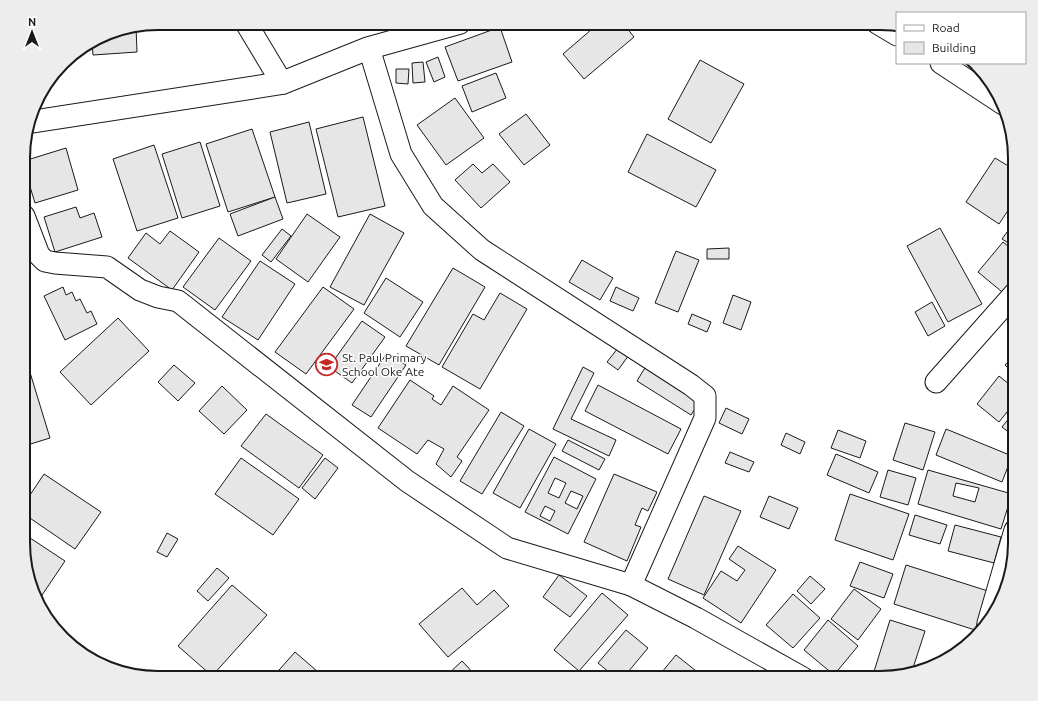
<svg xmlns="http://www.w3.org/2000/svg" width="1038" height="701" font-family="Ubuntu,sans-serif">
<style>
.building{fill:#e6e6e6;stroke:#1a1a1a;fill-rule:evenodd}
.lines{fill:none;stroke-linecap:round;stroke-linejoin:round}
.street-casing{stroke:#1a1a1a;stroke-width:23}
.secondary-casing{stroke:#1a1a1a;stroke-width:24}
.street{stroke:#fff;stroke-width:21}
.secondary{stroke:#fff;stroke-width:22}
.labels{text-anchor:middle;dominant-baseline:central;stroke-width:3;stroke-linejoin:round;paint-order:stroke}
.poi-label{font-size:12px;fill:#1a1a1a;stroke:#fff;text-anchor:start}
.rim{fill:none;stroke:#1a1a1a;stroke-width:2}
</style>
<rect width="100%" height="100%" fill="#fff"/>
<g class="building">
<polygon points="599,23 623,23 634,37 584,79 563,54"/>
<polygon points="136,27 137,52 93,55 92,42 107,33"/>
<polygon points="500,27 512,62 458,81 445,47"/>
<polygon points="438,57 445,77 434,82 426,62"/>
<polygon points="700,60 744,84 711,143 668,119"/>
<polygon points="423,62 425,82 413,83 412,63"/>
<polygon points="396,69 409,69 408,84 396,83"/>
<polygon points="496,73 506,98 472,112 462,86"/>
<polygon points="455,98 484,138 446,165 417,125"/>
<polygon points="526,114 550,145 524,165 499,134"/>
<polygon points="363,117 385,206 338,217 316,129"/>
<polygon points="309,122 326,194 287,203 270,132"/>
<polygon points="252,129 275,197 228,212 206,144"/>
<polygon points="647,134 716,170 696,207 628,172"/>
<polygon points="200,142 220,206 182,218 162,154"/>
<polygon points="154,145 178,218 137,231 113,159"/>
<polygon points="66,148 78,190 35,203 24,167 24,161"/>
<polygon points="995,158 1015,170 1015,200 999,224 966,202"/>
<polygon points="473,164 482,173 493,164 510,182 481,208 455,180"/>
<polygon points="275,197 283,219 238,236 230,214"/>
<polygon points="76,207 80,218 94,213 102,237 55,252 44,217"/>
<polygon points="307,214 340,237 308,282 276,259"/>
<polygon points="370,214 404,233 364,305 330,287"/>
<polygon points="1015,221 1015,247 1002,239"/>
<polygon points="940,228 982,304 948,322 907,246"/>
<polygon points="282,229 291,236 271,262 262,255"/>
<polygon points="170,231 199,252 172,290 128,258 146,233 160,244"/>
<polygon points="219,238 251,261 215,310 183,287"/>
<polygon points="1003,242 1015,252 1015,288 1007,296 978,272"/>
<polygon points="729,248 729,259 707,259 707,249"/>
<polygon points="676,251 699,260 678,312 655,303"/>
<polygon points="582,260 613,278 600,300 569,282"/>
<polygon points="260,261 295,284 258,340 222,317"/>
<polygon points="453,268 485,287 439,365 406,346"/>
<polygon points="386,278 423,302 400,337 364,313"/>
<polygon points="63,287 66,295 72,292 76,301 80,299 87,313 91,311 97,324 65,340 44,296"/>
<polygon points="323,287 354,309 306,374 275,352"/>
<polygon points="616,287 639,298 633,311 610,301"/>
<polygon points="500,293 527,309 480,389 442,367 473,314 484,320"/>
<polygon points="733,295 751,302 741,330 723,323"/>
<polygon points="932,302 945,326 928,336 915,312"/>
<polygon points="692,314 711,322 707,332 688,324"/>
<polygon points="118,318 149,351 91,405 60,372"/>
<polygon points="362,321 385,337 352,383 329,367"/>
<polygon points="618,348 629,355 618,370 607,362"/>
<polygon points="387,353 406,365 371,417 352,405"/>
<polygon points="1015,354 1015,375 1005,365"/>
<polygon points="24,356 25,356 50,438 24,446"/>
<polygon points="174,365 195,383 178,401 158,382"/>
<polygon points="646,366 700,401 691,415 637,381"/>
<polygon points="583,367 594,373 571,419 616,440 609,456 553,429"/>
<polygon points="999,376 1015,389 1015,402 999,422 977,404"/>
<polygon points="410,380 434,396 432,399 441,405 453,386 489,410 457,457 462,461 451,477 436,464 444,449 428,440 417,454 378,428"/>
<polygon points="598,385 681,429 668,454 585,411"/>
<polygon points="222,386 247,410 224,434 199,411"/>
<polygon points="726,408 749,419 742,434 719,423"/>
<polygon points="1015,411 1015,437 1002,427"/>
<polygon points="501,412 524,426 482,494 460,481"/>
<polygon points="266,414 323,455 299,488 241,446"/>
<polygon points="905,423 935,432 923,470 893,460"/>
<polygon points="529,429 556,444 520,508 493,493"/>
<polygon points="946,429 1012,456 1002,482 936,455"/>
<polygon points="838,430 866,441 860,458 831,448"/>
<polygon points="786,433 805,442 800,454 781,445"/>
<polygon points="568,440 605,459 599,470 562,451"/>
<polygon points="730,452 754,462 749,472 725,463"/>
<polygon points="836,454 878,472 869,493 827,475"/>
<path d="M554 457 596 479 568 534 525 512ZM555 478 566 483 559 498 548 493ZM571 491 583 496 577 509 565 503ZM545 506 555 511 550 521 540 516Z"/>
<polygon points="241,458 299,499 273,535 215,494"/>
<polygon points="325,458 338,468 315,499 302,488"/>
<polygon points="888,470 916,478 908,505 880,497"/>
<path d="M928 470 1012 494 1001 529 918 504ZM956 483 979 488 975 502 953 496Z"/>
<polygon points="44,474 101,512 75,549 24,514 24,504"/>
<polygon points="614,474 657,492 648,511 642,508 635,525 641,527 627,561 584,542"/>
<polygon points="850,494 909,514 893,560 835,540"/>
<polygon points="704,496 741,511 704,595 668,579"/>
<polygon points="769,496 798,508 789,529 760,517"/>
<polygon points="915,515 947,525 940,544 909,535"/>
<polygon points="955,525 1001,537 994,563 948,551"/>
<polygon points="167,533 178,539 167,557 157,552"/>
<polygon points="24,534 65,561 38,601 24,560"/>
<polygon points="738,546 776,570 741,623 703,598 721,571 737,581 745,570 729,559"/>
<polygon points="860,562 893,574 884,598 850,586"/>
<polygon points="906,565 988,591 975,630 894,604"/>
<polygon points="217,568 229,578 208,601 197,591"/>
<polygon points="559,575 587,596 570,617 543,597"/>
<polygon points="810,576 825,589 811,604 797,591"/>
<polygon points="232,585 267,615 212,676 178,646"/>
<polygon points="462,588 477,605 494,590 509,606 448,657 419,624"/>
<polygon points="854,589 881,609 858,640 831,619"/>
<polygon points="602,593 628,615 579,671 554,650"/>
<polygon points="793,594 820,618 793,648 766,625"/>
<polygon points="828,620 858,646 834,675 804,650"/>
<polygon points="890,620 925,631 912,671 880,678 872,678"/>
<polygon points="626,630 648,648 623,678 616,678 598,663"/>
<polygon points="295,652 325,678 272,678"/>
<polygon points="676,655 705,678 657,678"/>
<polygon points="462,661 478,678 444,678"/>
</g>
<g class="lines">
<defs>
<g id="street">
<polyline points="246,23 282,83"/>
<polyline points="877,23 897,35"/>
<polyline points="369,48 401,154 433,206 482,250 691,385 705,396 705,418 631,585"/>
<polyline points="941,63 1003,104"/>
<polyline points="24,216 39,255 45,261 55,263 107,267 140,290 158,297 178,301 407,481 507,548 631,585 696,618 803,678"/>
<polyline points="936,382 1015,293"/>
<polyline points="988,623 1015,530"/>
</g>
<polyline id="secondary" points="30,122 282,83 369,48 459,23"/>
</defs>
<use href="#street" class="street-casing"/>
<use href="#secondary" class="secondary-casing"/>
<use href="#street" class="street"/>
<use href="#secondary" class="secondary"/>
</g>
<defs>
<symbol id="school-ring" viewBox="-11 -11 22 22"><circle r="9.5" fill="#fff" stroke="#c62828" stroke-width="1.5"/><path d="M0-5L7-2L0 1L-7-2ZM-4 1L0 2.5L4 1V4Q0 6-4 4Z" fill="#c62828"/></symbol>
</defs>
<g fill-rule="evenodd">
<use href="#school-ring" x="314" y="352" width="25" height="25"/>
</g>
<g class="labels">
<g class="poi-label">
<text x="342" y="357">St. Paul Primary<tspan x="342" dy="14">School Oke Ate</tspan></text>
</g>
</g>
<path d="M0 0H1038V701H0ZM158 30H880A128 128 0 0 1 1008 158V543A128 128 0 0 1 880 671H158A128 128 0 0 1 30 543V158A128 128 0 0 1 158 30Z" fill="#ededed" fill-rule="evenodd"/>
<path class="rim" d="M158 30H880A128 128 0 0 1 1008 158V543A128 128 0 0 1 880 671H158A128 128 0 0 1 30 543V158A128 128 0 0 1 158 30Z"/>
<rect x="896" y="12" width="130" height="52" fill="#ffffff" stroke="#a3a3a3"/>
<rect x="904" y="25" width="20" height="6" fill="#ffffff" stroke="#a3a3a3"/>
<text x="932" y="32" font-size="12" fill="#1a1a1a">Road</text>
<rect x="904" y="42" width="20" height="12" fill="#e6e6e6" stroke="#a3a3a3"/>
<text x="932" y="52" font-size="12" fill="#1a1a1a">Building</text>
<g transform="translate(32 32)" stroke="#ffffff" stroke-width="3" paint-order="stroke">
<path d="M0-3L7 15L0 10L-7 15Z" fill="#1a1a1a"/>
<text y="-6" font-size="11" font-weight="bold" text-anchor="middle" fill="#1a1a1a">N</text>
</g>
</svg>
